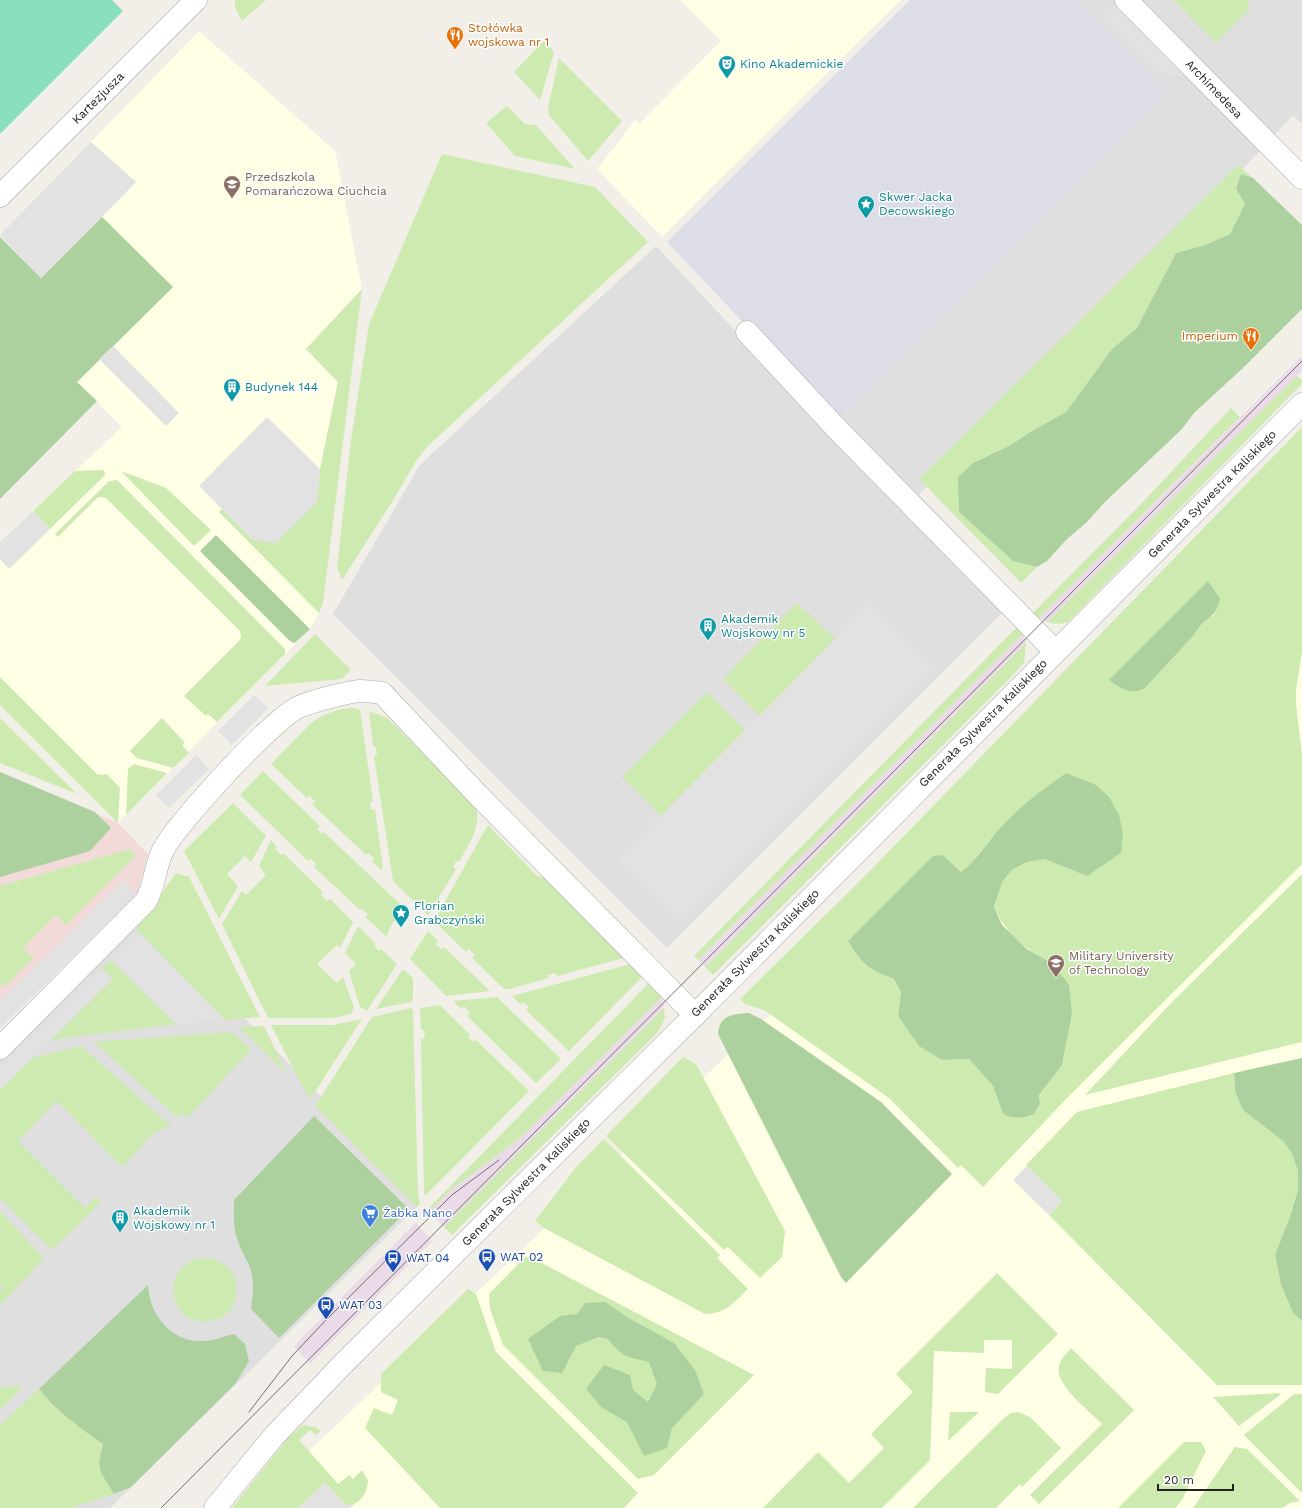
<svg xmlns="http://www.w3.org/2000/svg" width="1302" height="1508" font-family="'Work Sans',sans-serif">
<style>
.residential{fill:#e0dfdf}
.commercial{fill:#f2dad9}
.industrial{fill:#ebdbe8}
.education{fill:#ffffe5}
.grass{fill:#cdebb0;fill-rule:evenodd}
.forest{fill:#add19e}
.pitch{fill:#88e0be}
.parking{fill:#e2e2e2}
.plaza{fill:#dddde8}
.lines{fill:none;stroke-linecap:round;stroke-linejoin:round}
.minor-casing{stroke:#a9a9a9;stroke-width:23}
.minor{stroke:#fff;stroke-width:22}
.tram{stroke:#707070;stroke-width:1}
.labels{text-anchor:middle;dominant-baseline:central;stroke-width:3;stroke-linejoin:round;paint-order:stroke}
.food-label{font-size:12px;fill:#c56008;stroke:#fff;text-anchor:start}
.culture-label{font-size:12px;fill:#0d838f;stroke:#fff;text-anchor:start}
.street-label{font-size:12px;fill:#222;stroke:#fff}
.education-label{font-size:12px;fill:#785e54;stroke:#fff;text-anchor:start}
.shop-label{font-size:12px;fill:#366cbe;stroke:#fff;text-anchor:start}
.transit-label{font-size:12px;fill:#164399;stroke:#fff;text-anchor:start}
</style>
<rect width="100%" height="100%" fill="#f2efe9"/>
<g class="residential">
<polygon points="1077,0 1302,0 1302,124 1293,115 1244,168 919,495 1018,597 667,948 333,614 420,465 656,246 745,341 1065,23 1082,5"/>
<polygon points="142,912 328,1104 417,1207 110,1508 0,1508 0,1053"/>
</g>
<polygon class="commercial" points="0,772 118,823 148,854 137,894 0,1028"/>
<g class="industrial">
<polygon points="1302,356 1302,371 1297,376 1047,622 1039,618"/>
<polygon points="1023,634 1026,644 705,967 698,960"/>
<polygon points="662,997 664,1008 444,1227 429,1212 452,1189 519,1139"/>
<polygon points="416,1222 432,1241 310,1364 294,1346"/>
</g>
<g class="education">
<polygon points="680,0 901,0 662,237 597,169 636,119 639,124 721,41"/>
<polygon points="199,31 335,151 362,289 306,349 338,382 320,469 317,502 253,540 222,509 219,512 319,613 310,629 118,823 0,705 0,542 122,427 77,382 173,287 102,217 136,182 91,142"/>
<polygon points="1302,487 1302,1508 288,1508 325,1470 309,1451 848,941"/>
</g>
<g class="grass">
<polygon points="235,0 266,0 242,21 235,7"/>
<polygon points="1174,0 1248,0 1249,10 1216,43"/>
<polygon points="544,41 554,52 540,100 514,72"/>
<polygon points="559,58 622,121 588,161 549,115 548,108"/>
<polygon points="507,106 525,124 536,125 575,169 515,156 486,123"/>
<polygon points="442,154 595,187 648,242 428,446 416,461 392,502 342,580 337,568 351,440 369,324"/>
<polygon points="1238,165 1253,178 1241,175 1236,189 1245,204 1230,234 1205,245 1176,253 1137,328 1112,349 1066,412 1030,432 1011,445 973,463 959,512 1013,561 1037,567 1021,583 919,479"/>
<polygon points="362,289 323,603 319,613 219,512 222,509 253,540 317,502 320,469 338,382 306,349"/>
<polygon points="1297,376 1302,380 1302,384 1068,622 1059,624 1047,622"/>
<polygon points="1231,408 1240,417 1039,618 1032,614 1142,503"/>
<path d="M1302 427V652L1296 690V704L1302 755V864L1065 1100 983 1187 961 1165 958 1168 889 1098 764 1010 745 1004 740 999 864 877ZM1220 599 1214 615 1199 625 1195 634 1145 688ZM1066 773 1062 865 1045 859 1027 862 1012 870 1001 882 994 907C1008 937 1024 947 1052 963L1072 1014 1062 1065 1039 1095 1040 1103C1026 1115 1022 1123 1003 1114L993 1086 969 1059 942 1060 898 1016 901 992 892 977C867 971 862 962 848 941L943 855 961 872C976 861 986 842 1000 828 1019 808 1043 789 1066 773Z"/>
<polygon points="104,470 105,475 50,529 33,511 75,471"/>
<polygon points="121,471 166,488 211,530 194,546"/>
<polygon points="117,480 285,649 285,654 217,722 208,714 206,716 184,696 240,640 241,637 240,631 106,498 101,497 97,498 58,537 55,534 109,481"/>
<polygon points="797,603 835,639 760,716 723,679"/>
<polygon points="1018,626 1023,634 698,960 694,956"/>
<polygon points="315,634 351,670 342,679 265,686"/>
<polygon points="1026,643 1024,663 1011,677 713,975 705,967"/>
<polygon points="0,677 97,774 102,775 107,774 120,788 118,823 0,705"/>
<polygon points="707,692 745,730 661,816 622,777"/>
<path d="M355 708 360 710 373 801 370 802 371 810 375 809 383 868 381 870 372 861 374 858 368 853 366 855 312 804 315 801 309 796 307 798 271 764 311 723C324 714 338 708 355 708Z"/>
<path d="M369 711 387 718 474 803C484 823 469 844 459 862L456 861 453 867 456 869 428 915 393 881 374 756 377 755 375 746H373Z"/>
<polygon points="0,718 77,794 0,763"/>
<polygon points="162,718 185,743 182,745 189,753 173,768 137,758 130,751"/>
<polygon points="134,764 167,773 126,815 128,769"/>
<path d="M263 771 320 826 317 829 322 834 324 832 400 904 398 907 402 911 405 909 410 914C397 916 389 924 387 937L365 917 368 914 362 909 360 910 314 867 316 864 311 859 308 861 240 795Z"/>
<polygon points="233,803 266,836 251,862 245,856 227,874 238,886 219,919 184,851"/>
<polygon points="488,825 537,876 556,881 624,958 557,976 555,973 548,975 549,978 509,989 504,989 472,958 475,955 469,949 466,952 434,921"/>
<polygon points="271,840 277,847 275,849 281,855 283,853 323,892 321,895 327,901 330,899 353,922 340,948 337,945 317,964 337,983 343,977 354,1007 351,1014 333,1018 268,1018 222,924 242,891 246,895 266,875 259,866"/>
<polygon points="130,849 136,855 66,925 56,915 23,948 33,958 4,987 0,983 0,886"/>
<polygon points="176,873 189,877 260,1017 225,1020 136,929"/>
<polygon points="1302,874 1302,1042 1085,1095 1171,1003"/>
<polygon points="358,926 376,944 374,946 379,951 381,949 397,964 367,1011 360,1007 349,971 356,964 345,953"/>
<polygon points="428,931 438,941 435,944 441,949 444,947 490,991 446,996 410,959"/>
<polygon points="111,960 176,1024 51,1040 113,979 102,968"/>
<polygon points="634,963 645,974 569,1051 526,1010 529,1007 523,1002 520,1004 512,996"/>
<polygon points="403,969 413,978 413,999 411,1002 376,1009"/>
<polygon points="651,981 662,997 519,1139 452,1189 429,1212 427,1210"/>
<polygon points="497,997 561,1059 536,1083 467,1016 470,1013 464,1006 461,1009 453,1001"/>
<polygon points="440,1005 470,1035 468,1037 473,1042 476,1040 529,1091 426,1195 424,1194 421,1039 424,1039 425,1031 421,1030 420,1008"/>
<polygon points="411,1008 413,1010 418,1195 420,1204 417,1207 315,1106 372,1017"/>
<polygon points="664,1008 665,1018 658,1032 452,1235 444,1227"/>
<polygon points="362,1019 311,1098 308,1097 271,1025 334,1025"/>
<polygon points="264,1026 287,1074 239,1027"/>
<polygon points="232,1032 251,1050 187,1118 181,1113 177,1117 94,1042"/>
<polygon points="81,1046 171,1126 155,1132 122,1167 57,1101 18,1141 85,1208 96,1197 101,1202 52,1250 0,1198 0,1090 32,1058"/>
<polygon points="683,1057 696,1064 785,1231 782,1257 760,1278 728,1247 724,1250 606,1136"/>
<polygon points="1234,1073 1235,1092 1243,1110 1284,1142 1292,1154 1298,1171 1298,1190 1290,1216 1275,1255 1281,1285 1293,1313 1302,1321 1302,1385 1217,1385 1049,1215 1062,1201 1026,1165 1077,1112"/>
<path d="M604 1139 720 1255 717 1258 748 1289C733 1303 727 1313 705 1314L544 1228 535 1221 577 1166Z"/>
<polygon points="0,1211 44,1259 0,1305 0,1291 4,1287 0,1284"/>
<polygon points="525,1257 534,1259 754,1375 654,1475 638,1479 503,1345 490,1309 489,1294"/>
<circle cx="205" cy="1290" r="32"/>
<polygon points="997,1273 1058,1334 998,1394 985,1392 986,1368 1012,1369 1012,1340 984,1340 984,1353 934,1351 930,1460 882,1508 763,1508 818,1452 849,1483 884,1448 871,1434 913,1392 896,1374"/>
<polygon points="468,1289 476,1294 496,1352 638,1493 624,1508 440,1508 365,1428 374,1408 392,1415 398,1400 381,1392 381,1374"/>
<path d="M1071 1348 1134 1410 1039 1504 1030 1495 1102 1424C1090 1411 1054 1385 1059 1366 1061 1358 1067 1353 1071 1348Z"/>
<polygon points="19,1385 22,1388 0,1410 0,1388"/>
<path d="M39 1389C56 1411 80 1428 103 1444 99 1472 99 1469 114 1494L72 1508H0V1425Z"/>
<polygon points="1279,1393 1280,1395 1239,1426 1213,1397"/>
<polygon points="1294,1394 1302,1394 1302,1493 1244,1435"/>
<polygon points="950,1412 979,1412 948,1441"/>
<polygon points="1018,1412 1030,1417 1061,1448 1022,1487 1020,1484 996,1508 913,1508 1005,1417 1011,1413"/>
<path d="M303 1425 316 1427 321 1431 316 1435 310 1430 299 1440 338 1484 349 1475 353 1479 362 1470 368 1480C368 1492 359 1507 346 1505L325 1483 298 1508H232L288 1438Z"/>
<polygon points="1184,1442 1201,1442 1206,1451 1183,1498 1176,1508 1118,1508"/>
<polygon points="1235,1447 1247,1449 1300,1501 1290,1503 1282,1508 1193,1508"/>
</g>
<g class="forest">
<polygon points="1241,174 1253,178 1302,225 1302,309 1244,367 1194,413 1182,429 1104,503 1086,523 1067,539 1047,561 1037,567 1013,561 959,512 958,477 973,463 1011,445 1030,432 1066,412 1112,349 1137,328 1176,253 1205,245 1230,234 1245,204 1236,189"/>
<polygon points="102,217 173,287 77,382 97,401 0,499 0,237 41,278"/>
<polygon points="216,535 310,629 295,643 291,642 200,551"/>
<path d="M1208 581 1220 599C1215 622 1203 616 1195 634L1145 688C1130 696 1121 688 1109 680Z"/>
<polygon points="0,772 95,812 111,828 90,851 0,877"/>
<path d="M1066 773 1096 785 1109 797 1119 815 1123 834 1121 853 1087 876 1045 859 1027 862 1012 870 1002 882 994 907 1002 925 1027 949 1052 963 1069 985 1072 1014 1062 1065 1039 1095 1040 1103 1034 1114C1022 1118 1015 1120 1003 1114L993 1086 969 1059 942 1060 919 1046 898 1016 901 992 893 978C867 970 862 963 848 941L933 856 943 855 961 872C976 861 987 842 1000 828 1019 807 1043 789 1066 773Z"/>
<path d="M749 1013 761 1019 881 1102 952 1174 846 1283 841 1277 718 1034C719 1015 733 1014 749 1013Z"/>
<polygon points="1302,1058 1302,1321 1293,1313 1281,1285 1275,1255 1290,1216 1298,1190 1298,1171 1292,1154 1284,1142 1243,1110 1235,1092 1234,1073"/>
<path d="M314 1116 409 1209 279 1338 251 1309C253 1295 255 1277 248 1263 243 1254 239 1245 236 1235 233 1224 234 1211 234 1200Z"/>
<path d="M148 1285C149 1315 172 1343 204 1341 214 1341 224 1336 234 1334L245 1344 249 1361 236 1383 131 1487 114 1494 101 1473 99 1462 103 1444C80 1428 56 1411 39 1389Z"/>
<path d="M605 1302 627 1317 674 1343 695 1370 704 1394 672 1428 667 1448 644 1456 627 1422 601 1407 586 1389 604 1365 630 1375 633 1390 648 1402 657 1384 649 1362C627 1357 622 1357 608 1339L598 1337 576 1346 562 1373 543 1371 528 1339 560 1316 577 1314 585 1303Z"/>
</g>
<polygon class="pitch" points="0,0 112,0 123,11 0,134"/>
<g class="parking">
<polygon points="1117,7 1184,75 1164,75 1101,11"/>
<polygon points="91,142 136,182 41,278 0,235"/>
<polygon points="113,346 179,413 166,426 99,359"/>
<polygon points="267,417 320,469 317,502 276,543 253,540 199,486"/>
<polygon points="33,511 50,529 9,569 0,559 0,542"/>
<polygon points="870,604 932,666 679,921 617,860"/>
<polygon points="254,695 268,708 232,745 218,731"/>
<polygon points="196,755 209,769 169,808 156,795"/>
<polygon points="123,880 137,894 0,1028 0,1001"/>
<polygon points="139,933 225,1020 176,1024 111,960"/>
<polygon points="102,968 113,979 0,1090 0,1067"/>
<polygon points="1027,1166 1062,1201 1049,1215 1013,1180"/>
<polygon points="325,1483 346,1505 354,1504 350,1508 298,1508"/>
</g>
<polygon class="plaza" points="910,0 1077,0 1168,91 1065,195 836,420 667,242"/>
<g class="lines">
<defs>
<g id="minor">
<polyline points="1126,0 1302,178"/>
<polyline points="0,196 196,0"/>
<polyline points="747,332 838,430 1055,651"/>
<path d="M0 1048 146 901C155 885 155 866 163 850 177 823 275 716 301 706 314 701 347 692 360 691 367 691 375 692 382 693L478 795 695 1015"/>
<polyline points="215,1508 274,1436 342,1365 695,1015 1302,404"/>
</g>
</defs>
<use href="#minor" class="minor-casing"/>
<use href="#minor" class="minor"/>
<g class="tram">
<polyline points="249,1412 292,1356 326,1320 452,1195 499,1160"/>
<polyline points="161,1508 1302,361"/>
</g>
</g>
<defs>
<symbol id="restaurant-pin" viewBox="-11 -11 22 30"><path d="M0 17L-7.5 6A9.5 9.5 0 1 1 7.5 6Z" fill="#e8710a" stroke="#fff"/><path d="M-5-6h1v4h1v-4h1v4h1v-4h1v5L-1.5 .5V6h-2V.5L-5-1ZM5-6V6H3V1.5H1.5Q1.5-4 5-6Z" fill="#fff"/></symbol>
<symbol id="theatre-pin" viewBox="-11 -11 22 30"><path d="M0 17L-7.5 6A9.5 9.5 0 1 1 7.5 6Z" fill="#0f9aa8" stroke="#fff"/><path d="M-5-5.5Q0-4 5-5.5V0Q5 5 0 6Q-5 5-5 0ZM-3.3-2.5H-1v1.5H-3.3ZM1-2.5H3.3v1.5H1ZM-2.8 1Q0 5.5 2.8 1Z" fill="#fff"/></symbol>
<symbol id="school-pin" viewBox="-11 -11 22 30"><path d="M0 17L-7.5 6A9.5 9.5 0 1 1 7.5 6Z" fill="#8d6e63" stroke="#fff"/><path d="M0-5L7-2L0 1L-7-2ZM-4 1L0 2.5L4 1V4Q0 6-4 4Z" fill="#fff"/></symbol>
<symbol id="sight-pin" viewBox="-11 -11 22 30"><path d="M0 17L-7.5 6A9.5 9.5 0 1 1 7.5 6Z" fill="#0f9aa8" stroke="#fff"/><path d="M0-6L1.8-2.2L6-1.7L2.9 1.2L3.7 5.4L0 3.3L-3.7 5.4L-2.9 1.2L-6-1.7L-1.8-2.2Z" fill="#fff"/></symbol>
<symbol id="building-pin" viewBox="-11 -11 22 30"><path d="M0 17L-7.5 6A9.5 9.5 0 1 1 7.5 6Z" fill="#0f9aa8" stroke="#fff"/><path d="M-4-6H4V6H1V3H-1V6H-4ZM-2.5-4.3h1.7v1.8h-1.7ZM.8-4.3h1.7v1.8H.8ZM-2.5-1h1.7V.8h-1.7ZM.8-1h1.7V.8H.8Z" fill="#fff"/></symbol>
<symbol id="university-pin" viewBox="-11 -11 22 30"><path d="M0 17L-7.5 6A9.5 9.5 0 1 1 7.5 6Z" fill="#8d6e63" stroke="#fff"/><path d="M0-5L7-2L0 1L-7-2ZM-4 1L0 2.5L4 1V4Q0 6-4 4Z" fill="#fff"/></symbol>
<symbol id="supermarket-pin" viewBox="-11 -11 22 30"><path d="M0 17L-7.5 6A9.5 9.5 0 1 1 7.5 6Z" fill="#3f7fe0" stroke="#fff"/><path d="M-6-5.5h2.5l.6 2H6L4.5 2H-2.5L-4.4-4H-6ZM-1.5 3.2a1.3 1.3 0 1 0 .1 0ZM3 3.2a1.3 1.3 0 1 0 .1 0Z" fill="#fff"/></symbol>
<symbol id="bus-pin" viewBox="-11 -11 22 30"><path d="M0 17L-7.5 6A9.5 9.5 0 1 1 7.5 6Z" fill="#1a4fb4" stroke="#fff"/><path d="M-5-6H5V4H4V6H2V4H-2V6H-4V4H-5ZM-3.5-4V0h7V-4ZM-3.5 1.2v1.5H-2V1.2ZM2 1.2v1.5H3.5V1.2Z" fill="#fff"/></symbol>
</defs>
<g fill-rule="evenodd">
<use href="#restaurant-pin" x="445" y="25" width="20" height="27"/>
<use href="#theatre-pin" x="717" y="54" width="20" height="27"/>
<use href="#school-pin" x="222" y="174" width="20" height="27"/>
<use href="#sight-pin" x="856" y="194" width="20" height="27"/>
<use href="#restaurant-pin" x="1241" y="326" width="20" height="27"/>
<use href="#building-pin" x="222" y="377" width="20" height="27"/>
<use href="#building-pin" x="698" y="616" width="20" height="27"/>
<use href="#sight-pin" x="391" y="903" width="20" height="27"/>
<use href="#university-pin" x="1046" y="953" width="20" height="27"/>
<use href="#supermarket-pin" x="360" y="1203" width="20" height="27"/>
<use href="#building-pin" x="110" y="1208" width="20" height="27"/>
<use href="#bus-pin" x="477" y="1247" width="20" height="27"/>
<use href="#bus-pin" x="383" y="1248" width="20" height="27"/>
<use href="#bus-pin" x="316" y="1295" width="20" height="27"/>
</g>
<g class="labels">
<g class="food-label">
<text x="468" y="28">Stołówka<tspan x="468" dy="14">wojskowa nr 1</tspan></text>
<text x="1238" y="336" text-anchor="end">Imperium</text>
</g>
<g class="culture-label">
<text x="740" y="64">Kino Akademickie</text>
<text x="879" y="197">Skwer Jacka<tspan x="879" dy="14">Decowskiego</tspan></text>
<text x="245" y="387">Budynek 144</text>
<text x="721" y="619">Akademik<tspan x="721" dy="14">Wojskowy nr 5</tspan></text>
<text x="414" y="906">Florian<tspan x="414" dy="14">Grabczyński</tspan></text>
<text x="133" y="1211">Akademik<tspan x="133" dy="14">Wojskowy nr 1</tspan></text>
</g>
<g class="street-label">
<text transform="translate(1214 89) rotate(46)">Archimedesa</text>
<text transform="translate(98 98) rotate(-45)">Kartezjusza</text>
<text transform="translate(1212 494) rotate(-45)">Generała Sylwestra Kaliskiego</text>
<text transform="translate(983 723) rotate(-45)">Generała Sylwestra Kaliskiego</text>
<text transform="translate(755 953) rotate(-45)">Generała Sylwestra Kaliskiego</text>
<text transform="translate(526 1182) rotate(-45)">Generała Sylwestra Kaliskiego</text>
</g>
<g class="education-label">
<text x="245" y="177">Przedszkola<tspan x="245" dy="14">Pomarańczowa Ciuchcia</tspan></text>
<text x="1069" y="956">Military University<tspan x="1069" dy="14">of Technology</tspan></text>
</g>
<g class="shop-label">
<text x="383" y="1213">Żabka Nano</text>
</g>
<g class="transit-label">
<text x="500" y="1257">WAT 02</text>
<text x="406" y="1258">WAT 04</text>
<text x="339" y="1305">WAT 03</text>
</g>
</g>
<path d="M1158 1484v6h75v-6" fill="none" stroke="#222222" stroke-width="2"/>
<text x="1164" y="1484" font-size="12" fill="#222222" stroke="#ffffff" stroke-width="3" paint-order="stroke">20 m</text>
</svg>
